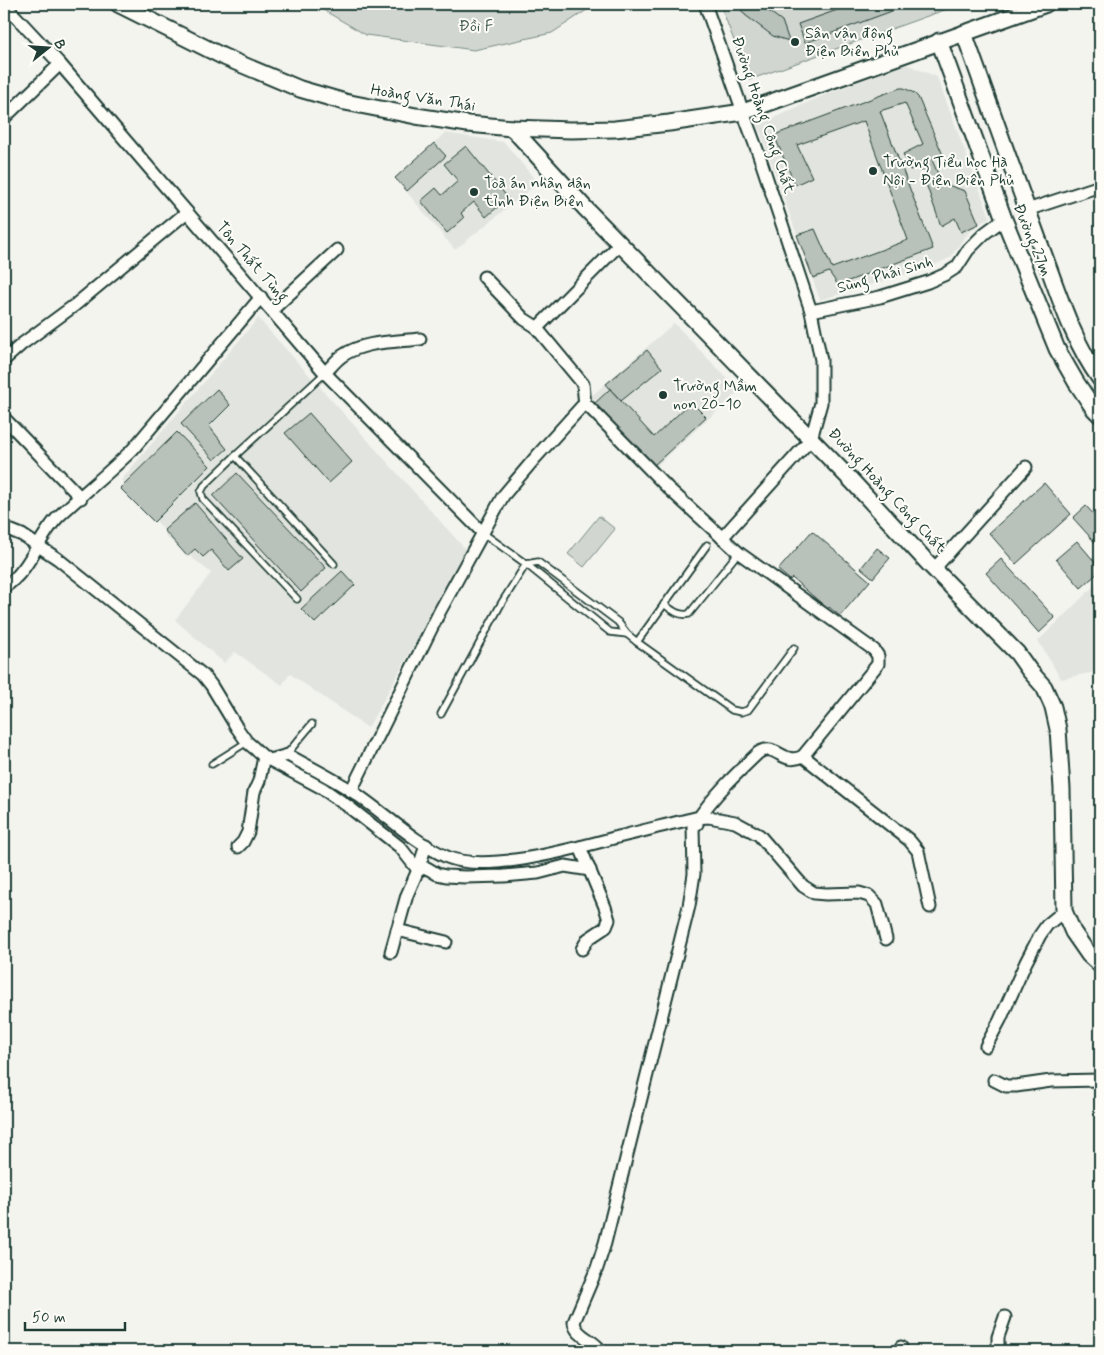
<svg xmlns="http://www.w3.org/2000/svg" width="1104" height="1355" font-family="Mynerve,sans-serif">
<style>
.built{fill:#e2e5df}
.green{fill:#d1d6d1;stroke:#788a82}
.building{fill:#b9c1bb;stroke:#1f3d34}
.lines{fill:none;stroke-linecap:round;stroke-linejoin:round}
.service-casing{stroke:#1f3d34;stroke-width:9}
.minor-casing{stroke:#1f3d34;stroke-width:15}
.tertiary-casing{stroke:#1f3d34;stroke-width:19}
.service{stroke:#fdfcf7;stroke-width:5.5}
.minor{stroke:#fdfcf7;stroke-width:11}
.tertiary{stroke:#fdfcf7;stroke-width:15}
.poi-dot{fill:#1f3d34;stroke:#fdfcf7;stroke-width:2}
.labels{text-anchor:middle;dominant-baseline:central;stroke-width:4;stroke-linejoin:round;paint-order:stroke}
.park-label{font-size:16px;fill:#435c53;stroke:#fdfcf7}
.poi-label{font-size:16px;fill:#1f3d34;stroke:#fdfcf7;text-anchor:start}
.street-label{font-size:16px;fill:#1f3d34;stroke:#fdfcf7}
</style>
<rect width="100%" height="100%" fill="#f4f4ef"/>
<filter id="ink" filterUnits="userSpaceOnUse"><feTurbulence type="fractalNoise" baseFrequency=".02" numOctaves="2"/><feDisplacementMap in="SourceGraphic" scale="10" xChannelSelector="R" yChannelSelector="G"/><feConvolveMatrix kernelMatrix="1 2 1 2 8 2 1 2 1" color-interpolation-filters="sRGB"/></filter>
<g filter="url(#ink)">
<g class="built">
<polygon points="906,64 937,77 990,217 975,227 964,238 951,257 931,267 820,300 758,125 826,94"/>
<polygon points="445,133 504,142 538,183 455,250 395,178"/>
<polygon points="258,318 467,551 368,728 290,674 282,685 235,652 224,663 175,620 211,573 166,537 164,530 121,480"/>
<polygon points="674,323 739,391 653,469 588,399"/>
<polygon points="1100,580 1100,681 1095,672 1061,679 1038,641"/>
</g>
<g class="green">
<polygon points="313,4 596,4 552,33 474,50 366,35"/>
<polygon points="720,4 961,4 749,80"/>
<polygon points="599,516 615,529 584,567 568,554"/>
</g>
<g class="building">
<polygon points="737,4 759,4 782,21 789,41 773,36 745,15"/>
<polygon points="854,4 911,4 805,43 798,24"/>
<polygon points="900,88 904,88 914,93 918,97 943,155 932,160 942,183 965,191 979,224 961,232 955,218 941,226 920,167 910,170 903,154 923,144 905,103 880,111 933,249 838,285 829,272 813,278 797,235 815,229 832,268 908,240 864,121 797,145 812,177 795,185 774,135"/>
<polygon points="434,143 446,156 407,191 395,178"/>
<polygon points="466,146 508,198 486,217 474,202 461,213 464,218 447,233 421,201 436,188 442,195 458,181 444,164"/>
<polygon points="647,350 662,368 621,401 606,384"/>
<polygon points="217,389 230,405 209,426 227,449 214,460 181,424"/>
<polygon points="610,389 654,437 691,402 706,417 652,467 594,404"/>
<polygon points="309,413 352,462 329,483 285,433"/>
<polygon points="177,432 210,466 154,522 120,488"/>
<polygon points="237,473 326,568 301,592 213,496"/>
<polygon points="1044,483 1071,514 1016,564 989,533"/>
<polygon points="195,503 243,559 229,571 211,550 203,557 195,549 187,556 164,530"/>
<polygon points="1086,506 1100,521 1100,548 1073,518"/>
<polygon points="812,531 870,581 840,616 829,607 828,609 792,578 790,580 778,570"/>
<polygon points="1077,541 1100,568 1100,571 1081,588 1056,559"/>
<polygon points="877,548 890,558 873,578 861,568"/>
<polygon points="1001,559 1055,618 1039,633 986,573"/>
<polygon points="342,571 355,585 315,623 301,609"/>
</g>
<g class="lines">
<defs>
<g id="service">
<polyline points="235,456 334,564"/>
<polyline points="483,533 526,564 610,632 627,634"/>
<polyline points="297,599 203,499 201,492 204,486 235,456 325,373"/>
<path d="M664 604C672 610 678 616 689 614L738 553"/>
<polyline points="637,642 707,545"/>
<polyline points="441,714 501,604 526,564 538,562 618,622 627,634 637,642 732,710 741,712 748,710 794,648"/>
<polyline points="286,755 312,724"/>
<polyline points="212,764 247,742"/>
</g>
<g id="minor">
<polyline points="4,4 60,64 325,373 483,533"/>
<polyline points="705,4 743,112 759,155 811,311 821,360 821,403 811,439 722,538"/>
<polyline points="4,118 60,64"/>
<polyline points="1027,210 1100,186"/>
<polyline points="484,277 524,319 535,326 583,384 585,406"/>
<polyline points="272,310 337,250"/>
<polyline points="811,311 880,297 928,282 946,274 957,267 968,250 985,233 1004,219"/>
<polyline points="537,328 620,244"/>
<polyline points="4,360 22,344 75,305 187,212"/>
<path d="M325 373C331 367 335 361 342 356 363 341 395 342 420 339"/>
<polyline points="4,418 81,498"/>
<polyline points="4,530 12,531 22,535 58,559 203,675 211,685 237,728 247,742 254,748 264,757 322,788 349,807 400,847 418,870 427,868 437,874 446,876 465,877 504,876 538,873 565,866 590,870"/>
<polyline points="934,569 1026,467"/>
<path d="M4 587C30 571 37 539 58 517 82 494 109 473 133 449L261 297"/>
<polyline points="803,756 909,840 918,851 930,907"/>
<path d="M270 760 288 755C309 767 330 777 350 790 383 811 411 841 447 857 487 874 576 848 618 837 643 831 669 824 695 818L709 817 735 822 759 835 803 886 814 893 826 894 859 893 869 896 877 904 886 939"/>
<path d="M351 791 440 611 503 496 536 457 583 405 588 406 668 488 739 553 874 650 878 656V664L803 756C783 767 776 741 758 753 736 774 713 796 696 822L697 824 693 826 694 874 689 906 605 1243 597 1268 574 1322C575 1336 595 1340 601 1351"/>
<polyline points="238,847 243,842 248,832 254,792 259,781 264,757"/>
<polyline points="580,847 605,907 609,920 606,927 588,939 582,949"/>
<polyline points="397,930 446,942"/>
<polyline points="391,952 407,895 418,870 426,845"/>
<polyline points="986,1046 1000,1020 1026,962 1040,935 1047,925 1064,911"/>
<polyline points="994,1080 1006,1086 1016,1086 1051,1081 1100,1080"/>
<polyline points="900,1351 901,1347"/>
<polyline points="998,1351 998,1337 1005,1317"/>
</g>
<g id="tertiary">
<polyline points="118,4 224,57 300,89 345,102 416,116 468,124 512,128 571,130 615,129 669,123 743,112 1046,4"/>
<path d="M964 33C989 104 1015 176 1041 247 1058 292 1072 340 1100 379"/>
<polyline points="939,41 1004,219 1057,349 1076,382 1094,409 1100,415"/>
<polyline points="512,128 585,208 851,480 928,563 1017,653 1029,670 1044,687 1053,707 1058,729 1062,789 1064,911 1073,932 1089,955 1100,965"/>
</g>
</defs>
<use href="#service" class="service-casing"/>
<use href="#minor" class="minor-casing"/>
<use href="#tertiary" class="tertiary-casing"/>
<use href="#service" class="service"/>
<use href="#minor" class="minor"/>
<use href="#tertiary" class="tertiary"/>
</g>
</g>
<g class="poi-dot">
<circle cx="795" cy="42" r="5"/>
<circle cx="873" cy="171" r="5"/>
<circle cx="474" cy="192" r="5"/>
<circle cx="663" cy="395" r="5"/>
</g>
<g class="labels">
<g class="park-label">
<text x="476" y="26">Đồi F</text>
</g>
<g class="poi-label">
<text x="805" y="33">Sân vận động<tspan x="805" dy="18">Điện Biên Phủ</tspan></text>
<text x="883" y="162">Trường Tiểu học Hà<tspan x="883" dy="18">Nội - Điện Biên Phủ</tspan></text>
<text x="484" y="183">Toà án nhân dân<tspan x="484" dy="18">tỉnh Điện Biên</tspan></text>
<text x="673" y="386">Trường Mầm<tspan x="673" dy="18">non 20-10</tspan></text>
</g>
<g class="street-label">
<text transform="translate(423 98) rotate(9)">Hoàng Văn Thái</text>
<text transform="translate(763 115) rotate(71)">Đường Hoàng Công Chất</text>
<text transform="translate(1032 240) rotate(68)">Đường 27m</text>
<text transform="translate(252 262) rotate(49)">Tôn Thất Tùng</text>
<text transform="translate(885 275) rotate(-16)">Sùng Phái Sinh</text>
<text transform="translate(887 491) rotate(47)">Đường Hoàng Công Chất</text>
</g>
</g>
<rect width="1104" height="1355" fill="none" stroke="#fdfcf7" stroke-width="20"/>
<rect x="10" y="10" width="1084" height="1335" fill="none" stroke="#1f3d34" stroke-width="2" filter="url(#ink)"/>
<g transform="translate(48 48) rotate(73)" stroke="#fdfcf7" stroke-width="4" paint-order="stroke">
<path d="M0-4L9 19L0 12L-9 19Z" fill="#1f3d34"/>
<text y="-8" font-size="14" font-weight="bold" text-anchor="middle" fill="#1f3d34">B</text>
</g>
<path d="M25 1322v8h100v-8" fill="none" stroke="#1f3d34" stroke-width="2.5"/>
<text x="32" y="1322" font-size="15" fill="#1f3d34" stroke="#fdfcf7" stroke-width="4" paint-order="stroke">50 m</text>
</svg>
